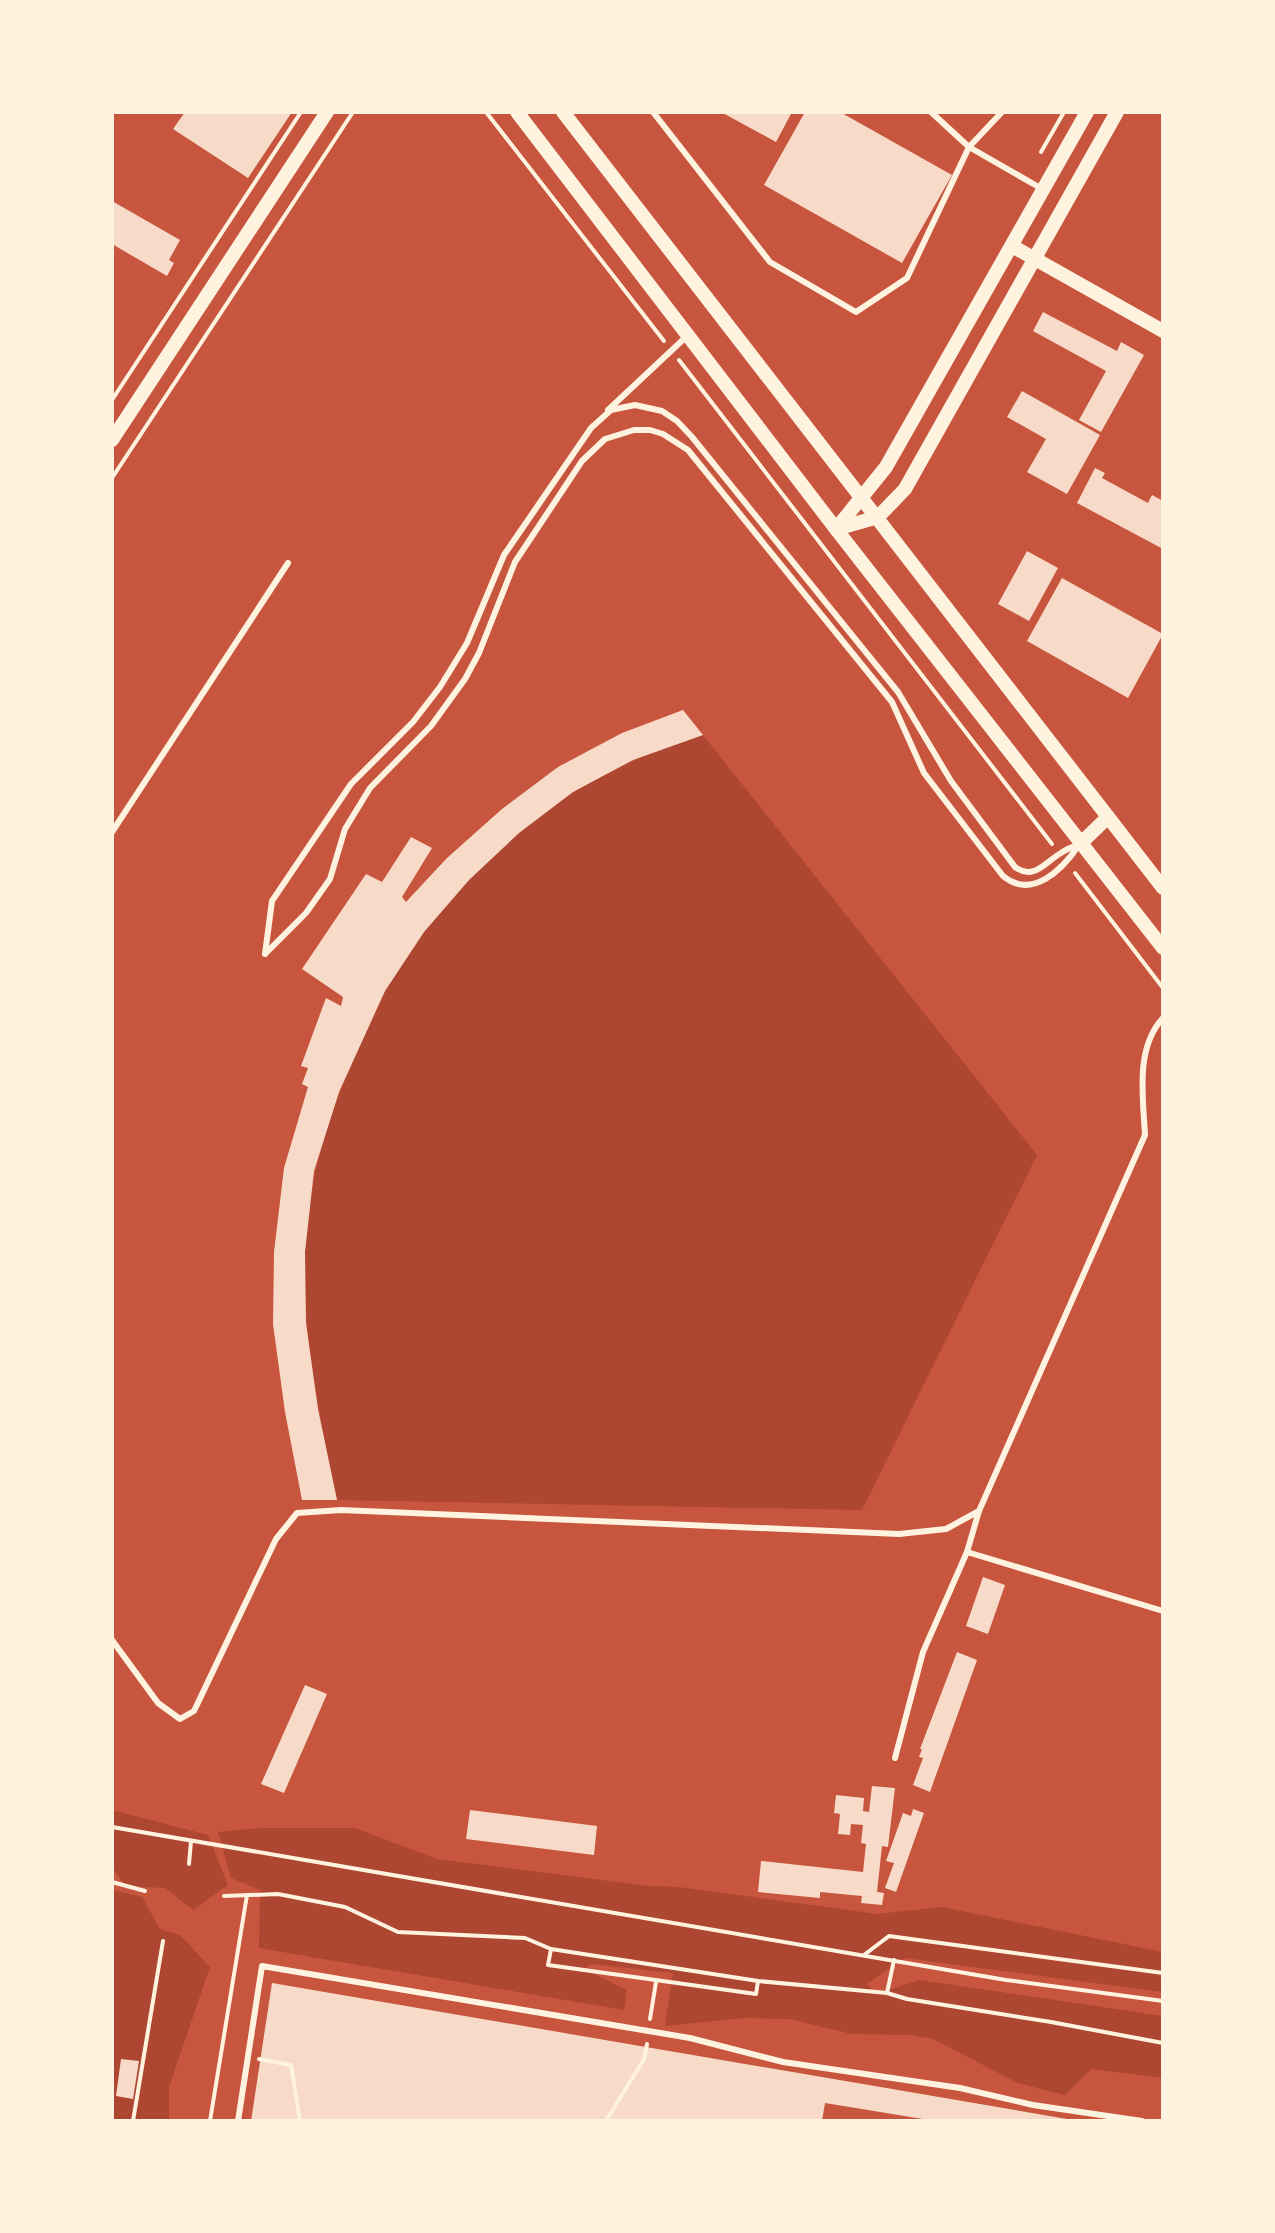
<svg xmlns="http://www.w3.org/2000/svg" width="1275" height="2233" font-family="'Open Sans',sans-serif">
<style>
.green{fill:#ae4732}
.building{fill:#f7dbc8}
.lines{fill:none;stroke-linecap:round;stroke-linejoin:round}
.path{stroke:#fff3e0;stroke-width:4}
.service{stroke:#fff3e0;stroke-width:6}
.tertiary{stroke:#fff3e0;stroke-width:14}
</style>
<rect width="100%" height="100%" fill="#c8553d"/>
<g class="green">
<path d="M703 735 1037 1155 862 1510 337 1500C320 1419 302 1338 305 1254 307 1185 327 1119 355 1056 365 1035 373 1011 385 990 430 912 497 844 571 794 611 766 658 751 703 735Z"/>
<polygon points="112,1810 208,1835 228,1885 193,1910 165,1888 126,1886 112,1868"/>
<polygon points="263,1828 355,1828 437,1859 648,1886 679,1887 877,1914 942,1907 1163,1952 1163,1992 905,1958 867,1984 876,1994 920,1980 1163,2016 1163,2078 1091,2069 1065,2095 1018,2083 933,2039 910,2035 851,2034 790,2019 744,2018 665,2026 673,1973 592,1964 584,1969 627,1990 624,2010 259,1948 260,1890 231,1878 218,1832"/>
<polygon points="112,1890 142,1897 160,1929 180,1935 210,1967 169,2087 169,2121 112,2121"/>
</g>
<g class="building">
<polygon points="185,112 292,112 248,178 173,129"/>
<polygon points="721,112 792,112 776,142"/>
<polygon points="805,112 840,112 952,175 902,263 764,185"/>
<polygon points="112,201 180,240 169,260 174,263 167,276 112,244"/>
<polygon points="1043,312 1117,351 1121,342 1144,355 1101,432 1079,420 1106,371 1033,331"/>
<polygon points="1022,391 1100,435 1067,494 1027,472 1046,439 1007,417"/>
<polygon points="1095,468 1105,473 1102,478 1148,503 1152,495 1163,501 1163,549 1077,503"/>
<polygon points="1027,551 1058,568 1029,621 998,604"/>
<polygon points="1062,578 1163,634 1128,698 1027,641"/>
<polygon points="683,710 703,735 633,760 573,792 519,833 469,880 424,932 385,991 339,1092 314,1171 305,1252 306,1323 318,1409 337,1500 302,1500 285,1412 273,1324 274,1252 284,1168 308,1087 302,1084 308,1068 301,1066 326,998 341,1006 343,997 302,969 366,874 382,882 411,837 432,848 402,897 406,902 447,858 502,809 558,767 622,733"/>
<polygon points="983,1577 1005,1585 988,1634 966,1626"/>
<polygon points="957,1652 977,1660 930,1792 913,1785 923,1758 919,1757 922,1749 920,1749"/>
<polygon points="305,1685 327,1694 284,1793 261,1784"/>
<polygon points="872,1786 895,1788 888,1847 882,1846 877,1892 884,1893 882,1905 861,1903 862,1896 820,1892 820,1898 758,1892 761,1861 863,1872 866,1844 861,1843 863,1825 851,1824 850,1835 838,1834 840,1814 834,1813 836,1795 864,1798 863,1811 869,1812"/>
<polygon points="913,1809 924,1813 896,1892 885,1888 894,1863 886,1861 903,1813 911,1816"/>
<polygon points="470,1810 597,1826 594,1855 466,1839"/>
<polygon points="272,1983 1067,2119 1067,2121 935,2121 825,2103 822,2121 251,2121"/>
<polygon points="121,2059 139,2061 133,2099 116,2096"/>
</g>
<g class="lines">
<g class="path">
<polyline points="486,112 664,341"/>
<polyline points="1041,152 1064,112"/>
<polyline points="679,360 1052,844"/>
<polyline points="112,400 301,112"/>
<polyline points="112,478 353,112"/>
<polyline points="1075,873 1163,988"/>
<polyline points="112,1827 1006,1980 1163,2001"/>
<polyline points="189,1864 191,1841"/>
<polyline points="112,1882 145,1891"/>
<polyline points="224,1896 278,1894 345,1907 398,1932 525,1938 551,1949 758,1981 887,1993 907,1999 1051,2022 1163,2043"/>
<polyline points="551,1949 548,1965 756,1994 758,1981"/>
<polyline points="864,1955 889,1936 1163,1973"/>
<polyline points="887,1993 894,1960"/>
<polyline points="650,2019 656,1982"/>
<polyline points="259,2059 291,2065 300,2121"/>
<polyline points="133,2121 163,1941"/>
<polyline points="210,2121 247,1895"/>
<polyline points="606,2121 644,2059 647,2044"/>
</g>
<g class="service">
<polyline points="653,112 770,262 856,312 907,278 969,147 931,112"/>
<polyline points="1002,112 969,147 1044,190"/>
<polyline points="608,410 687,336"/>
<polyline points="112,832 288,563"/>
<path d="M265 954 272 901 351 784 413 722 440 687 467 643 504 555 591 428 611 410 635 405 662 411 677 421 692 437 898 692 951 781 1015 867C1034 881 1045 862 1061 853 1066 849 1073 847 1079 844"/>
<path d="M265 954 306 913 330 879 345 829 370 788 431 726 465 679 479 653 515 562 582 461 605 439 634 430H650L663 434 688 450 892 702 924 773 1003 876C1032 900 1062 870 1079 845"/>
<polyline points="967,1552 1163,1611"/>
<path d="M112 1640 158 1703 180 1719 194 1711 276 1539 297 1513 341 1510 899 1534 946 1529 979 1511 1145 1135C1143 1097 1135 1048 1163 1018"/>
<polyline points="895,1758 923,1652 967,1552 979,1511"/>
<polyline points="238,2121 262,1966 690,2038 783,2062 960,2088 1033,2105 1142,2121"/>
</g>
<g class="tertiary">
<polyline points="517,112 836,529 1163,948"/>
<polyline points="563,112 1163,888"/>
<polyline points="1012,246 1163,331"/>
<polyline points="112,440 327,112"/>
<polyline points="836,529 878,517 905,489 1117,112"/>
<polyline points="836,529 886,467 1087,112"/>
<polyline points="1080,844 1108,817"/>
</g>
</g>
<rect width="1275" height="2233" fill="none" stroke="#fff3e0" stroke-width="228"/>
</svg>
